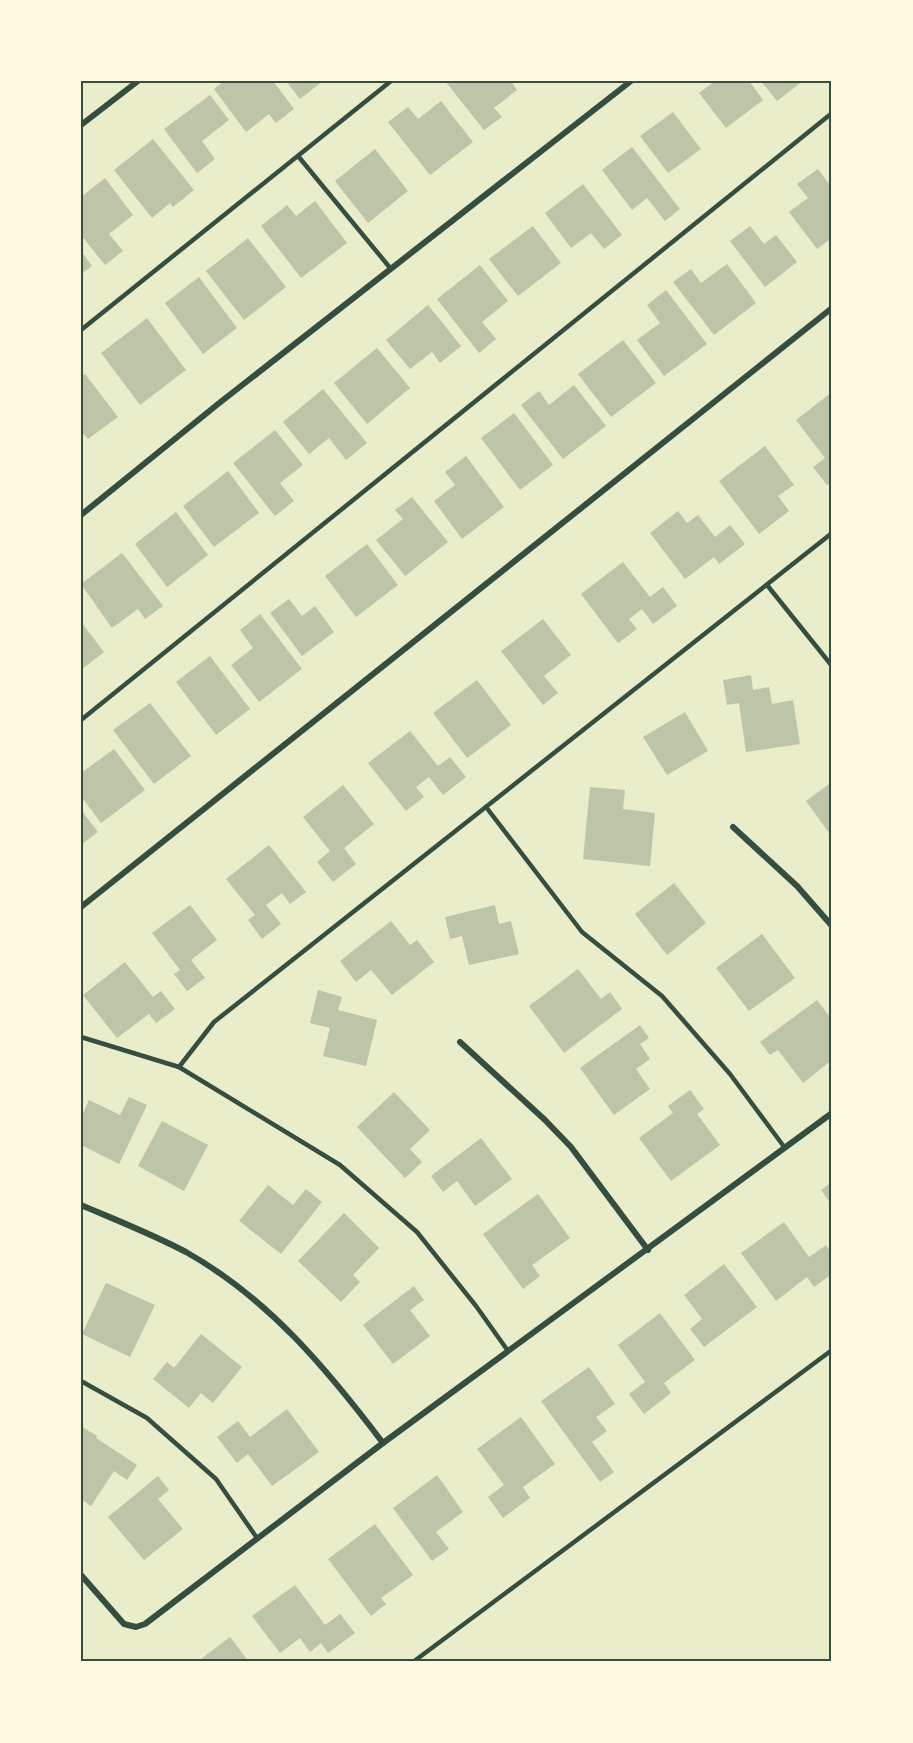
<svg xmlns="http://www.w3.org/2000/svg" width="913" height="1743" font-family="Poppins,sans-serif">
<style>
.building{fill:#bcc5a7}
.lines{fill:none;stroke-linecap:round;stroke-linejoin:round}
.service{stroke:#344e41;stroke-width:4.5}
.minor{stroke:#344e41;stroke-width:6}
.neatline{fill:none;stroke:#344e41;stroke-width:2}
</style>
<rect width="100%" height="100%" fill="#e9edc9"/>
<g class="building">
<polygon points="224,81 273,81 294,109 276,123 269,114 246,132 214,89"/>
<polygon points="286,81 323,81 300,99"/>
<polygon points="445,81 511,81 517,90 494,108 502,117 484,130"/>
<polygon points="715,81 749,81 763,100 726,128 699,93"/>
<polygon points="761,81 803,81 777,101"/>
<polygon points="210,95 229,120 202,141 215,159 197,173 164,129"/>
<polygon points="441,101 473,142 430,175 388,122 408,107 418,119"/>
<polygon points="673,112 701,149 668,173 640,136"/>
<polygon points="153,139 194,190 173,207 170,203 152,218 114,170"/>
<polygon points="632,147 680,209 665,221 647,198 632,210 602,170"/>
<polygon points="375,149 408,191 368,223 335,181"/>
<polygon points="818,169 832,188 832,238 817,249 789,212 808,198 797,184"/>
<polygon points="105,178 133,215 109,234 123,251 105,265 81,235 81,197"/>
<polygon points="583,184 622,235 604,249 591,233 571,248 545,213"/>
<polygon points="315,201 347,243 301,278 261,226 287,205 296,216"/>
<polygon points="533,226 561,263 518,296 489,259"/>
<polygon points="750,226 764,244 776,235 797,262 765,287 730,241"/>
<polygon points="248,238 286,287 244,320 206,271"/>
<polygon points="81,251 92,266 81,274"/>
<polygon points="727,264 756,303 714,335 673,282 691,269 701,283"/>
<polygon points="480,265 508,301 482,322 496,339 479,353 437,299"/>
<polygon points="199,277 237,328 203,354 165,303"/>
<polygon points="666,290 707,344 664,376 637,340 660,323 647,305"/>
<polygon points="428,305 461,346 440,363 432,352 410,369 386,340"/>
<polygon points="147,318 186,370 140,405 101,353"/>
<polygon points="623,340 656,383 611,417 578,374"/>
<polygon points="377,348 410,388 367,424 334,383"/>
<polygon points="85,374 118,417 88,439 81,431 81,377"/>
<polygon points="574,385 606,426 563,459 521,405 539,391 549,405"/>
<polygon points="323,389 367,443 346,460 329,438 309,454 283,422"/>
<polygon points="832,392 832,482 827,485 813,467 825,458 796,420"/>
<polygon points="514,413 553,465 520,490 481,438"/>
<polygon points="275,430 303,465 280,483 294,501 275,516 233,463"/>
<polygon points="765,446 794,485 778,496 789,511 759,534 719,481"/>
<polygon points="466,456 504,507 462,539 434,501 455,485 445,472"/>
<polygon points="228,471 259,513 214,547 183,506"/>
<polygon points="412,497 448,542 405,576 376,540 403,519 395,510"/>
<polygon points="678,511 687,523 698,515 715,537 730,525 745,544 719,564 714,557 685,579 650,533"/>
<polygon points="176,512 208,555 167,587 135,544"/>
<polygon points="367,544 398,585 356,617 325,576"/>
<polygon points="122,553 163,606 145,619 138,609 112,628 81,584"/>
<polygon points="623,562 650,597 663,587 677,606 653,624 642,609 629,619 637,629 618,643 581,594"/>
<polygon points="289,599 302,616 315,606 334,632 302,656 270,613"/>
<polygon points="260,614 302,669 259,702 231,665 253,648 240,630"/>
<polygon points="543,619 571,655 544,676 558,693 543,705 501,651"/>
<polygon points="81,622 104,652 81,670"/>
<polygon points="210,656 250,709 216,735 176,682"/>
<polygon points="751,675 753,690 769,687 772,704 793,700 800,744 746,752 739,703 727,705 723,680"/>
<polygon points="477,680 511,725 467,758 433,713"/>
<polygon points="150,703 191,756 154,784 113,730"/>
<polygon points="685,712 708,751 667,775 643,737"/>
<polygon points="410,731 438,766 450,757 466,777 443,795 429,777 416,787 424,797 406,811 368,763"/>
<polygon points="114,749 145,790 101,823 81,796 81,773"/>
<polygon points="832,782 832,837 806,801"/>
<polygon points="343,785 374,824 344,848 356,864 333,882 317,862 330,851 303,817"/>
<polygon points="590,787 625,790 623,809 655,813 650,866 583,859"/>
<polygon points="81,810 98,832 81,845"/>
<polygon points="269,845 306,892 290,904 282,893 266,905 281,924 262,939 248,920 255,915 226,879"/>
<polygon points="674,883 706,923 667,955 635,914"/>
<polygon points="190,905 217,940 191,960 205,978 187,991 174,974 180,970 152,933"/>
<polygon points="495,905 499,924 511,921 519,954 469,965 462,936 450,939 445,917"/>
<polygon points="391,921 410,945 417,940 434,962 392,995 371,970 356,982 340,961"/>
<polygon points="762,934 795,978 749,1011 716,968"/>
<polygon points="125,962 153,997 161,991 175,1009 156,1023 149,1014 117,1038 83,995"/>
<polygon points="578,969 601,999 610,992 622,1009 564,1053 529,1006"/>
<polygon points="318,990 342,997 338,1010 377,1020 366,1066 323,1056 330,1028 310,1023"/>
<polygon points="817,1000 832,1020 832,1060 803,1083 778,1050 770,1055 760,1042"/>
<polygon points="640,1025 649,1038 640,1044 650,1059 636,1069 650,1089 614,1115 580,1068"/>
<polygon points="690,1090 704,1109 697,1114 720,1145 671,1181 639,1138 673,1113 668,1106"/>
<polygon points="394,1092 430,1130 410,1149 422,1162 405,1178 357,1127"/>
<polygon points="129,1097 147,1105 119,1164 81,1145 81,1118 89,1100 120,1115"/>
<polygon points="162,1121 208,1145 184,1191 138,1166"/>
<polygon points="481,1138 512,1179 475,1206 457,1181 443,1192 431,1176"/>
<polygon points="832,1182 832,1205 821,1190"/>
<polygon points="268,1185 293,1205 306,1189 322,1202 281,1254 239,1221"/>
<polygon points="538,1194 570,1238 532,1265 540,1276 523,1289 483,1234"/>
<polygon points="344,1213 379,1248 353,1275 360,1282 341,1302 298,1261"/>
<polygon points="784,1222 809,1257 826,1245 832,1254 832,1274 814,1287 807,1277 776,1301 741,1253"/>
<polygon points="724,1264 757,1307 704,1347 690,1329 702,1319 684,1295"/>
<polygon points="106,1283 155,1305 130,1357 82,1334"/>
<polygon points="414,1286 424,1300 410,1310 430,1336 393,1364 363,1325"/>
<polygon points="660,1313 695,1360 664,1383 671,1393 644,1414 629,1394 645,1382 618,1345"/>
<polygon points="201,1334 242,1367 213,1403 201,1393 189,1408 153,1379 167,1362 174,1368"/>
<polygon points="589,1367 615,1404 596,1417 607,1431 592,1442 614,1472 600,1482 541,1401"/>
<polygon points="287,1409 319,1452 272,1486 248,1454 237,1463 217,1437 238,1421 250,1437"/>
<polygon points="521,1417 555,1464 523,1487 530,1498 503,1518 488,1497 504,1485 477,1449"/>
<polygon points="81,1426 97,1436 96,1438 137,1465 127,1480 114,1471 91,1506 81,1499"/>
<polygon points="437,1475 463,1512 436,1532 449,1549 432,1561 393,1508"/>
<polygon points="158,1476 169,1490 158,1499 183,1529 144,1560 108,1517"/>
<polygon points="375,1524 413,1575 381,1598 386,1604 371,1616 328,1559"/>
<polygon points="295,1585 325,1625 340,1614 355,1633 328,1653 321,1643 310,1652 300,1638 280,1653 252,1616"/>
<polygon points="230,1637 249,1662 197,1662"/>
</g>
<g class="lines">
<g class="service">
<polyline points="298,156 391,269"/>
<polyline points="81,330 391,81"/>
<polyline points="767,585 832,666"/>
<polyline points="81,720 832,113"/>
<polyline points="486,807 582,932 662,996 730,1074 785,1148"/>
<polyline points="81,1037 179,1067 340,1165 417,1232 476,1306 508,1351"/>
<polyline points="179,1067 214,1022 832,533"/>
<polyline points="81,1381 147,1418 216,1479 257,1538"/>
<polyline points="413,1662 832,1350"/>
</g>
<g class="minor">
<polyline points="81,125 138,81"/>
<polyline points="81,515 218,404 631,81"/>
<polyline points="733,827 797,886 832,926"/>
<polyline points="81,907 832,308"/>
<polyline points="460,1042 545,1120 571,1147 648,1250"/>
<path d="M81 1205C116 1220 152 1234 186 1252 268 1298 327 1369 383 1443"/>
<polyline points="81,1575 124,1624 136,1627 145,1624 383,1443 832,1113"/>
</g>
</g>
<rect width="913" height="1743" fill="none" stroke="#fefae0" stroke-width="165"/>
<rect x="82" y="82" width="748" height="1578" class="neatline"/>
</svg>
